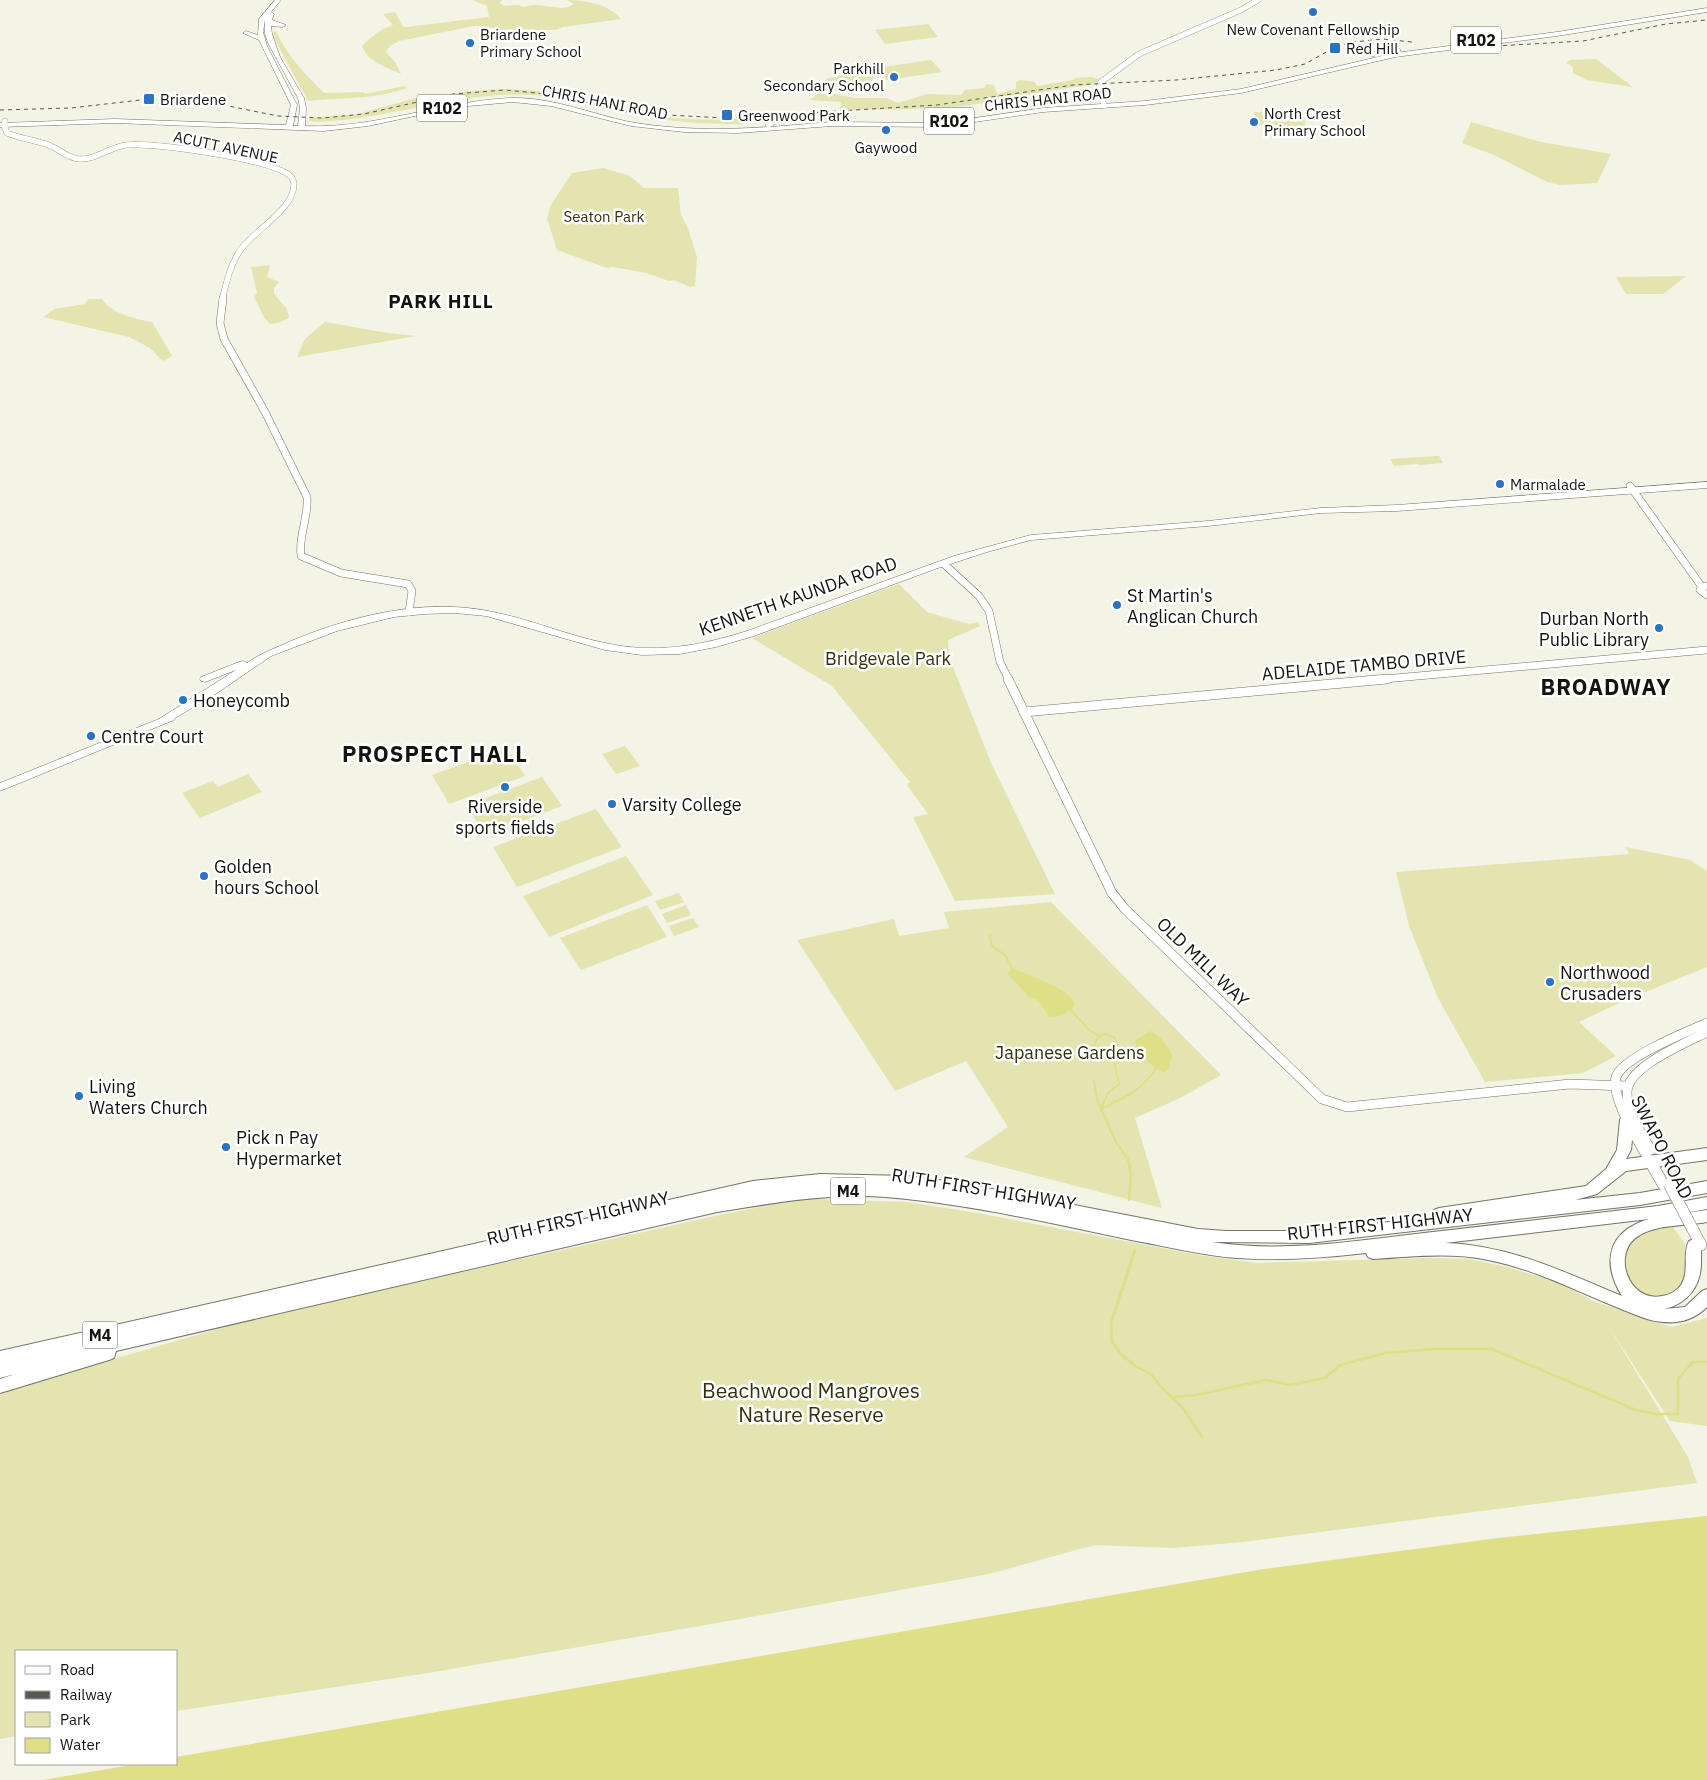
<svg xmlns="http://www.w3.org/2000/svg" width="1707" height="1780" font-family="'IBM Plex Sans',sans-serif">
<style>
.green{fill:#e3e4af}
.water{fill:#dfdf87}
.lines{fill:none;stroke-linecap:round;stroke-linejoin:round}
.stream-far1{stroke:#dfdf87;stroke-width:2}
.stream{stroke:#dfdf87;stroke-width:2.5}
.minor-far3-casing{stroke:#737469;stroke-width:6}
.minor-far2-casing{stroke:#737469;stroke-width:8}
.minor-far1-casing{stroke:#737469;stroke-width:10}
.minor-casing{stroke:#737469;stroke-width:12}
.major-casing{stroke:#737469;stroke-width:1}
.highway-casing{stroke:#737469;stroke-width:2}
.minor-far3{stroke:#fff;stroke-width:5.5}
.minor-far2{stroke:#fff;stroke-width:7}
.minor-far1{stroke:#fff;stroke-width:9}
.minor{stroke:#fff;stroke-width:11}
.major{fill:#fff;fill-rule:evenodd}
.highway{fill:#fff;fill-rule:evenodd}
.rail{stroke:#585952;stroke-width:1;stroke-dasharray:4 4;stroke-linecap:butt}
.minor-bridge-casing{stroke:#737469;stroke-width:12;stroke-linecap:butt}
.minor-bridge{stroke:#fff;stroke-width:11}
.poi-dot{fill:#2b72c3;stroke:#fff;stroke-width:2}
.labels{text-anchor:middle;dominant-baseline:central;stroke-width:5;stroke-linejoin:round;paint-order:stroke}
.far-poi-label{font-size:15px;fill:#13140f;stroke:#fff;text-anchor:start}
.far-street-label{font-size:15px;fill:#13140f;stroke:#fff}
.far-park-label{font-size:15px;fill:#33320c;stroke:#fff}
.shield{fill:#fff;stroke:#5a5a57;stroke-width:1}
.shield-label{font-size:16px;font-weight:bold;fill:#13140f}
.poi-label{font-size:18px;fill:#13140f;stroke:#fff;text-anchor:start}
.street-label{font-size:18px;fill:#13140f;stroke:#fff}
.park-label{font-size:18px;fill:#33320c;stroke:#fff}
.far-district-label{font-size:19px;font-weight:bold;letter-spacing:1px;fill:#13140f;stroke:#fff}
.near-park-label{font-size:21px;fill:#33320c;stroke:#fff}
.district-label{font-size:22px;font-weight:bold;letter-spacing:1px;fill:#13140f;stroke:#fff}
</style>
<rect width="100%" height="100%" fill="#f3f3e6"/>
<g class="green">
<path d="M473 0H502L500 3 504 6 518 5 524 7C542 0 560 14 574 4L567 0C584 0 609 4 621 19L563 27 555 30H500L484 26H474L399 41 390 46 386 52 395 62 401 74C387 67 367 62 362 46 372 36 381 29 393 25L383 14 395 12 403 27H406L489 17 487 6Z"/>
<polygon points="928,24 938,37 885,44 875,30"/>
<path d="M276 31C287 56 305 74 324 93L363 92 365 94 405 86 407 88C375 100 342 97 308 101L274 38 273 34Z"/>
<polygon points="1596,59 1629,84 1632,87 1587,80 1573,73 1573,67 1566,63 1570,60"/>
<polygon points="931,60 942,72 886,80 876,68"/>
<path d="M871 68 876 76C865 87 837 91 826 79Z"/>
<path d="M1091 77 1099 79 1096 84C1051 89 1008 100 963 106 922 110 881 109 840 110L841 102 810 100 820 92 825 95 834 94 855 98H887L898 103 927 94 961 95 965 90 985 88 986 84 994 85 997 94 1016 89V82L1021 80 1035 82 1037 86 1073 80 1075 78Z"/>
<path d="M502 89 538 91 575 98 570 100C483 80 401 120 314 122L309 120 310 118 358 114 416 98 473 91Z"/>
<path d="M596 104 635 111 636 114C671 118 707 122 742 118L744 124C693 125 643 119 594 106Z"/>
<polygon points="1254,112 1304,114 1305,128 1255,125"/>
<polygon points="1471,122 1541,142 1611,154 1597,183 1560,185 1547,182 1494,155 1462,143"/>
<polygon points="603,168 630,176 644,188 678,188 681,215 687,226 697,257 695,286 690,287 674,280 669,281 646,273 613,267 607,268 557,250 547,218 551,205 572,173"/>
<polygon points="270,265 267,277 279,282 274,288 274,294 287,309 289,318 278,323 270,324 264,317 254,297 257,293 251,267"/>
<polygon points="1686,276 1663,294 1626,294 1616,277"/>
<path d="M88 299H102C111 314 136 319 152 322L172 356 163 361 150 348 129 337 43 317 55 309 85 304Z"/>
<polygon points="325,322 387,333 416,336 297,357 305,339"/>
<polygon points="1439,456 1443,463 1419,465 1416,460 1418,464 1394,466 1390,459"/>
<polygon points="899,584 927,612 969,624 978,622 980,626 948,640 949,657 991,763 1055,894 955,901 913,817 928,814 907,785 910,782 832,686 752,638"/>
<polygon points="625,746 640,766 616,774 602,754"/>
<polygon points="507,748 525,776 449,804 432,775"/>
<polygon points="248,774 262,792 200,818 182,793 213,781 218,787"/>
<polygon points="542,777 562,806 485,835 467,805"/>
<polygon points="596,809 622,847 517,887 493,847"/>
<polygon points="1625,847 1690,860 1707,871 1707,967 1623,1001 1579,1022 1616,1056 1583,1073 1485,1082 1438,998 1409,926 1396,872 1630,854"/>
<polygon points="626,856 653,895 549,937 523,896"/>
<polygon points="679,893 684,902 660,910 655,901"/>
<polygon points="1051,902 1221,1075 1180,1098 1135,1118 1162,1208 964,1157 1008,1127 966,1061 895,1091 797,940 894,919 899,936 949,928 944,912"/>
<polygon points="647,905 667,937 581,970 560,938"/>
<polygon points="686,905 691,915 667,923 662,914"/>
<polygon points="693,918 699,927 674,936 669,926"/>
<polygon points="812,1199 906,1202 977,1213 1199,1255 1257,1263 1427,1258 1469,1259 1507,1267 1561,1283 1593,1301 1671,1327 1707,1318 1707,1426 1670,1421 1607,1324 1688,1457 1697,1483 1243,1542 1173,1548 1095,1545 989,1574 734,1620 428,1673 176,1711 176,1651 16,1651 16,1736 0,1739 0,1392 252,1319 724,1214 775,1204"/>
<path d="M1673 1227 1685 1244 1692 1267 1678 1296C1669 1297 1658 1299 1650 1297 1626 1290 1611 1258 1632 1239 1643 1230 1659 1229 1673 1227Z"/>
</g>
<g class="water">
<path d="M1012 968C1028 975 1069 988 1075 1004 1069 1013 1060 1018 1049 1017L1039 1001 1029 997 1008 974Z"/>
<path d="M1150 1031C1161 1036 1167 1045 1172 1055L1168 1070 1164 1073C1152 1067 1137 1054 1135 1040Z"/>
<polygon points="1707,1516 1707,1780 43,1780 137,1764 176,1764 176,1757 1264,1569 1498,1538"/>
</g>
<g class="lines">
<g class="stream-far1">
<polyline points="990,935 992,946 1005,955 1012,968"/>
<polyline points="1071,1010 1089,1030 1099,1036 1104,1034 1114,1037 1116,1043 1114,1060 1119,1084 1107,1094 1102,1107"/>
<polyline points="1090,1053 1099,1036"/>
<polyline points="1094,1080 1097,1100 1101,1109"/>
<path d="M1129 1165 1128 1159 1116 1142 1101 1109C1122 1099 1144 1089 1156 1068"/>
</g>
<g class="stream">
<polyline points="1129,1163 1131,1174 1129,1200"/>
<polyline points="1135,1250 1111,1323 1112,1342 1120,1353 1135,1366 1151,1374 1162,1388 1183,1408 1202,1437"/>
<polyline points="1171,1397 1196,1395 1266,1380 1290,1385 1325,1378 1340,1365 1386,1353 1434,1349 1492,1349 1636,1410 1656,1414 1678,1414 1678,1379 1693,1362 1707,1362"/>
</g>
<defs>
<g id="minor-far3">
<polyline points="1104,106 1099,87 1101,82 1139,54 1241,10 1258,0"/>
<path d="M5 121 4 125 7 133C21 139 37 140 51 146 60 150 68 158 79 159 96 160 110 147 126 145 155 142 265 159 288 174 291 176 293 180 294 183 295 210 252 231 239 252 230 266 226 284 222 300"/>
</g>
<g id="minor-far2">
<path d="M223 298 220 323 224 339 265 412 307 497C309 517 298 536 301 556L341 573 408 584 412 591 409 612"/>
<polyline points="1630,486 1702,587"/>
<polyline points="944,564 979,596 989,611 1000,662 1009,680"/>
<polyline points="1707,586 1702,587 1700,590 1707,595"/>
<polyline points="1373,680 1707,650"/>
</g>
<g id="minor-far1">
<polyline points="1008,679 1112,893 1125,909 1322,1099 1347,1107 1570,1084 1627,1086"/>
<polyline points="1024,712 1387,679"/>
<path d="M1651 1150C1641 1133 1627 1113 1627 1093 1626 1067 1686 1043 1707 1032"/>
<path d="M1652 1165C1641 1147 1610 1097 1616 1077 1622 1058 1688 1031 1707 1023"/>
</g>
<g id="minor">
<polyline points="1651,1163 1663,1184"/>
<polyline points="1692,1228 1701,1245"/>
</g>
<g id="major">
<path d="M275 0H281L271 12 274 14 272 20 286 25 283 27 271 26 272 34 280 57 304 98 306 108 305 126C375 129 441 101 511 98 552 97 591 114 630 122 675 130 722 130 767 127L765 125 766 124 780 117 783 119 782 120 770 127 832 122 940 123 1043 108 1145 101 1241 89 1395 53 1557 32 1707 8V12L1557 36 1395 57 1241 93 1145 105 1043 112 940 127 832 126 738 133 684 132 631 126 551 106 513 102 457 107 368 126 324 131 115 123 0 127V123L115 119 286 125 291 105 259 40 243 33 246 31 258 35 259 19ZM265 20V34L269 45 298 98 300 108 298 126H293L297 105 267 46 263 32Z"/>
<polygon points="1382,44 1400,49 1401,50 1398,52 1385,49 1384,51 1374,56 1370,56 1370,54 1379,49 1379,46"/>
<path d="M1707 482V488L1397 511 1321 513 1208 526 1031 540 987 552 935 569 754 636 716 647 680 654 642 655 605 650 486 616 455 613 424 614 394 617 337 631 271 656 217 693 175 718 174 720 0 791V783L159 719 236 670 205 682 201 681 200 679 201 677 239 662 243 661 247 663C261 653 276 648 291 641 351 616 423 598 488 611 528 618 565 635 605 643 654 654 700 646 747 631L954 556 1031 535 1208 521 1321 508 1397 505Z"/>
</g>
<path id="highway" d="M1627 1114 1632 1116 1634 1120 1631 1150 1626 1159 1707 1148V1160L1626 1171 1597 1194 1575 1200 1640 1193 1707 1181V1193L1640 1205 1309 1243 1212 1242C1283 1253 1354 1241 1424 1233 1502 1224 1580 1215 1658 1206L1707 1197V1209L1685 1213 1707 1210V1222C1686 1226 1659 1224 1640 1235 1610 1251 1628 1303 1662 1296 1669 1295 1677 1291 1681 1285 1690 1271 1682 1254 1689 1241L1694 1239 1699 1241C1702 1247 1701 1253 1701 1260 1702 1285 1688 1304 1664 1309L1685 1307 1702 1291 1707 1289V1307C1690 1324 1668 1325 1647 1319 1593 1300 1544 1271 1488 1260 1450 1252 1411 1257 1373 1259L1368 1257 1366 1253C1323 1258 1280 1261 1237 1258 1204 1256 1170 1247 1136 1241 1054 1224 971 1204 886 1197 829 1193 773 1203 717 1212L116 1351 114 1358 109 1360 0 1393V1379L15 1374 0 1378V1351L753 1181 820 1174 908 1176 961 1183 1198 1229 1226 1231H1309L1433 1217 1432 1214 1434 1210 1439 1208 1586 1186 1606 1169 1617 1150 1620 1120 1622 1116ZM1649 1219C1608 1231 1601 1262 1622 1296 1564 1272 1509 1245 1445 1243Z"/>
</defs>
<use href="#minor-far3" class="minor-far3-casing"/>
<use href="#minor-far2" class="minor-far2-casing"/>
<use href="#minor-far1" class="minor-far1-casing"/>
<use href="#minor" class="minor-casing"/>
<use href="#major" class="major-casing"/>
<use href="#highway" class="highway-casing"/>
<use href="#minor-far3" class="minor-far3"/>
<use href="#minor-far2" class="minor-far2"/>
<use href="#minor-far1" class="minor-far1"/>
<use href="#minor" class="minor"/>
<use href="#major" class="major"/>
<use href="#highway" class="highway"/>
<g class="rail">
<polyline points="1479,47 1583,41 1666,24 1707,20"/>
<polyline points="0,110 71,108 158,98 184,97 278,116 323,118 364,114 453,94 505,90 557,95 631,113 724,118 937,105 1073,85 1176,80 1276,70 1305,64 1335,47 1354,42 1383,39 1412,42"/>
</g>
<defs>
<polyline id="minor-bridge" points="1669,1184 1692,1228"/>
</defs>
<use href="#minor-bridge" class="minor-bridge-casing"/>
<use href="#minor-bridge" class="minor-bridge"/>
</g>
<g class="poi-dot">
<circle cx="1313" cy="12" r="5"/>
<circle cx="470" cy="43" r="5"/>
<rect x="1329" y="42" width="12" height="12" rx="2.5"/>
<circle cx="894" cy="77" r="5"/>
<rect x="143" y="93" width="12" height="12" rx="2.5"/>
<rect x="721" y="109" width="12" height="12" rx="2.5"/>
<circle cx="1254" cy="122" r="5"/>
<circle cx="886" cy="130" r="5"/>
<circle cx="1500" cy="484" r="5"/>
<circle cx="1117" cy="605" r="5"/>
<circle cx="1659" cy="628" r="5"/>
<circle cx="183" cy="700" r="5"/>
<circle cx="91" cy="736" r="5"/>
<circle cx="505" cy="787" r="5"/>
<circle cx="612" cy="804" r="5"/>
<circle cx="204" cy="876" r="5"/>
<circle cx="1550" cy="982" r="5"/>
<circle cx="79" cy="1096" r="5"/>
<circle cx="226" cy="1147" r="5"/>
</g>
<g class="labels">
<g class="far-poi-label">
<text x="1313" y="29" text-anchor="middle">New Covenant Fellowship</text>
<text x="480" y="34">Briardene<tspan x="480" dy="17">Primary School</tspan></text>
<text x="1346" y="48">Red Hill</text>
<text x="884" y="68" text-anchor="end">Parkhill<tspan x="884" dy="17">Secondary School</tspan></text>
<text x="160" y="99">Briardene</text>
<text x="1264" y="113">North Crest<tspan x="1264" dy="17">Primary School</tspan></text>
<text x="738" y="115">Greenwood Park</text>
<text x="886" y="147" text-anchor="middle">Gaywood</text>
<text x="1510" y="484">Marmalade</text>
</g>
<g class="far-street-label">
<text transform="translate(1048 99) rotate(-6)">CHRIS HANI ROAD</text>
<text transform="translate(605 102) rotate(11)">CHRIS HANI ROAD</text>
<text transform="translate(226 147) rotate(12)">ACUTT AVENUE</text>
</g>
<g class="far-park-label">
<text x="604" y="216">Seaton Park</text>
</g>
<g class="shield">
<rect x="1451" y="26.5" width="50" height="27" rx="4"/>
<rect x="417" y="94.5" width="50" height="27" rx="4"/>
<rect x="924" y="107.5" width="50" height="27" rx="4"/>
<rect x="830.5" y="1177.5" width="35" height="27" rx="4"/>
<rect x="82.5" y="1321.5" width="35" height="27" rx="4"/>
</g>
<g class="shield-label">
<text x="1476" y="40">R102</text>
<text x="442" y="108">R102</text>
<text x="949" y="121">R102</text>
<text x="848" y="1191">M4</text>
<text x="100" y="1335">M4</text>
</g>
<g class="poi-label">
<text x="1127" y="595">St Martin's<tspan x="1127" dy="21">Anglican Church</tspan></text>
<text x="1649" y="618" text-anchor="end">Durban North<tspan x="1649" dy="21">Public Library</tspan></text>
<text x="193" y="700">Honeycomb</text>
<text x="101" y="736">Centre Court</text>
<text x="622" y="804">Varsity College</text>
<text x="505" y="806" text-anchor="middle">Riverside<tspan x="505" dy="21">sports fields</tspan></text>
<text x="214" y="866">Golden<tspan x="214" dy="21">hours School</tspan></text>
<text x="1560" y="972">Northwood<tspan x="1560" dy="21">Crusaders</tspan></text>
<text x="89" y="1086">Living<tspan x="89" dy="21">Waters Church</tspan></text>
<text x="236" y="1137">Pick n Pay<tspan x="236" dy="21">Hypermarket</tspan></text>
</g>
<g class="street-label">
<text transform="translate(798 596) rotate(-19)">KENNETH KAUNDA ROAD</text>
<text transform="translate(1364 665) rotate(-5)">ADELAIDE TAMBO DRIVE</text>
<text transform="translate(1203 962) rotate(44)">OLD MILL WAY</text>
<text transform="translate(1662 1147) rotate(63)">SWAPO ROAD</text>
<text transform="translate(984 1189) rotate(9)">RUTH FIRST HIGHWAY</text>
<text transform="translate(578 1218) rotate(-13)">RUTH FIRST HIGHWAY</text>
<text transform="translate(1380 1224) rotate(-6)">RUTH FIRST HIGHWAY</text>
</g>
<g class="park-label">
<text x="888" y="658">Bridgevale Park</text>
<text x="1070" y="1052">Japanese Gardens</text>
</g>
<g class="far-district-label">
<text x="441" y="301">PARK HILL</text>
</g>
<g class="near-park-label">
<text x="811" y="1390">Beachwood Mangroves<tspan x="811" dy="24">Nature Reserve</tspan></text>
</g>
<g class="district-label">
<text x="1606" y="686">BROADWAY</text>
<text x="435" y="753">PROSPECT HALL</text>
</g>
</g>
<rect x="15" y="1650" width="162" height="115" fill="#ffffff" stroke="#a1a19f"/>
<rect x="25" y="1666" width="25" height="8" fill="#ffffff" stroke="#a1a19f"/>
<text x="60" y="1675" font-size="15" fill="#13140f">Road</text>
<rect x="25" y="1691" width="25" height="8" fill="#585952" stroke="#a1a19f"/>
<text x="60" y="1700" font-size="15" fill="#13140f">Railway</text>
<rect x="25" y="1712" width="25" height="15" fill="#e3e4af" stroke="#a1a19f"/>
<text x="60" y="1725" font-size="15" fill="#13140f">Park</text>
<rect x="25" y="1738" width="25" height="15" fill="#dfdf87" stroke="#a1a19f"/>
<text x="60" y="1750" font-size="15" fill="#13140f">Water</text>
</svg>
